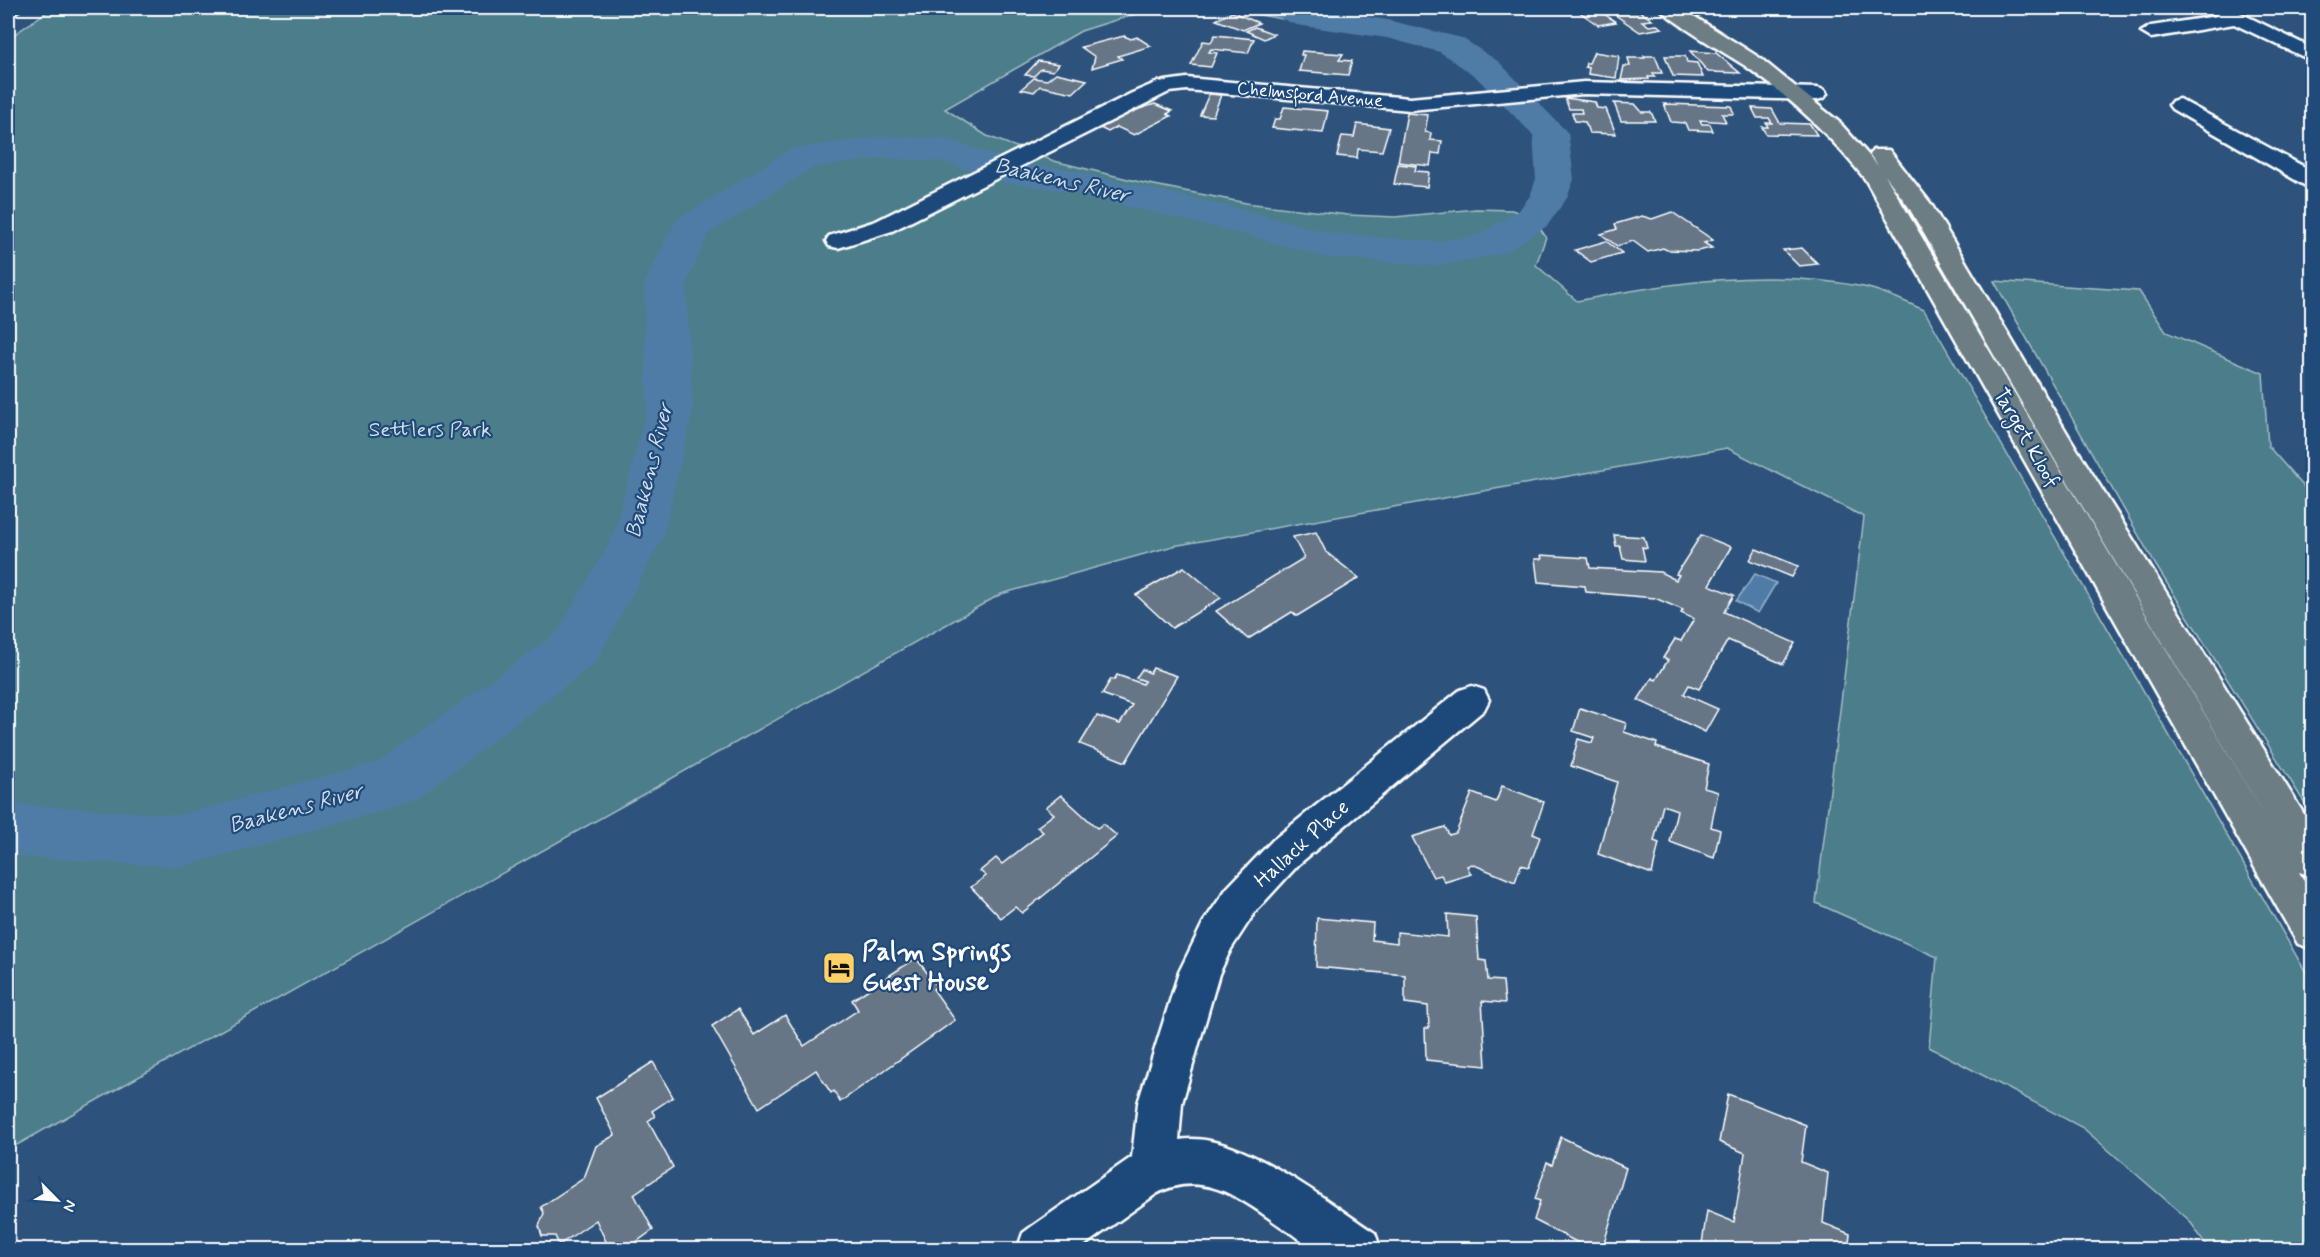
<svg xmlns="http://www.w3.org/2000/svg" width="2320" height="1257" font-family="Mynerve,sans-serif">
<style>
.green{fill:#4c7e8a;stroke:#a6bec4;stroke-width:1.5}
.water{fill:#507ba6;stroke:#96b0ca;stroke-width:1.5}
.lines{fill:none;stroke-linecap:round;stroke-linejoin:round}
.river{fill:#507ba6;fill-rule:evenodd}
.building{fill:#667686;stroke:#fff;stroke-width:1.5}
.minor-casing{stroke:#fff;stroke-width:5}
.major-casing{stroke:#fff;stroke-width:5}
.minor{fill:#1f4a7a;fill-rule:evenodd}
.major{fill:#6c7e84;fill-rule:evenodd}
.labels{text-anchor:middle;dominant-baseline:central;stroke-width:4.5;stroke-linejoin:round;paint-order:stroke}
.far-street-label{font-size:18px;fill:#fff;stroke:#1f4a7a}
.park-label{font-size:21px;fill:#d2dfe2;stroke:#1f4a7a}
.street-label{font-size:21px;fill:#fff;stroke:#1f4a7a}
.water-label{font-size:22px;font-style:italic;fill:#d3dee9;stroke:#1f4a7a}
.near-poi-label{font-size:26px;font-weight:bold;fill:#fff;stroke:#1f4a7a;text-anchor:start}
</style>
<rect width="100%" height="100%" fill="#2d537c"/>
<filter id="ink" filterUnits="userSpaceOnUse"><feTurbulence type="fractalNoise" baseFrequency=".0167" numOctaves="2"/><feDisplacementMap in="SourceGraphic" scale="12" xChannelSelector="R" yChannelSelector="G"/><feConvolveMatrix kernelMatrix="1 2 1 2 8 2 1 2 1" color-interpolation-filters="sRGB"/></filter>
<g filter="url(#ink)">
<g class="green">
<path d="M52 8H1154L1081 31 945 109 987 136 1054 161 1144 183 1246 203 1348 215 1395 217 1476 209 1512 210 1533 218 1546 237 1536 265 1577 301C1671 282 1769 268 1864 287 1884 291 1905 302 1924 310L2312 983V1249H2209L2189 1220 2083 1128 1929 1047 1937 957 1816 903 1864 517 1727 448 1173 546 1001 594 8 1150V39Z"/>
<polygon points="1223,8 1288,8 1282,19"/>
<polygon points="1994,281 2139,291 2166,332 2263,373 2268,446 2312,496 2312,815 2155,564"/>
</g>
<polygon class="water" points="1755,574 1776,583 1758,613 1736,601"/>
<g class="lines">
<polygon class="river" points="1266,8 1308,8 1387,20 1462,38 1499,62 1568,133 1574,179 1567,198 1547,226 1504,253 1436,266 1325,257 1247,235 1064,191 1003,182 942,161 885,158 814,167 708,234 686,285 693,409 663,537 595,663 417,799 396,807 180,867 8,856 8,804 180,815 378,762 557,633 613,537 647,409 644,285 672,228 677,220 791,149 885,136 946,139 1021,164 1065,169 1256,213 1328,233 1436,242 1479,235 1519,210 1530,196 1536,179 1533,135 1475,76 1440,52 1387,38 1297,25 1270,14"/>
</g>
<g class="building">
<polygon points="1574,8 1587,8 1595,13 1601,12 1616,22 1598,25"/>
<polygon points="1605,8 1638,10 1652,20 1642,21 1649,26 1657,25 1662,28 1640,32"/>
<polygon points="1232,12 1259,23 1243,30 1216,20"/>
<polygon points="1255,27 1274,34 1264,39 1246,31"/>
<polygon points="1215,35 1254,39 1248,53 1211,49 1209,52 1217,53 1211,67 1191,65 1203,41 1211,42"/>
<polygon points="1124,36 1131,39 1137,37 1151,46 1118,56 1122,59 1092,68 1095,57 1081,47"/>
<polygon points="1302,51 1343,54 1339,60 1352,61 1348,75 1299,71 1304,55 1301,55"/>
<polygon points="1690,51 1716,53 1740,73 1708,72"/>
<polygon points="1594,52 1619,56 1616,78 1588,74 1589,68 1585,67 1586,63 1589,63"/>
<polygon points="1644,56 1655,56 1662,73 1653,73 1655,77 1648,77 1649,79 1621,80 1624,66 1630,66 1628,58 1645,58"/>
<polygon points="1665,56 1685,56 1687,62 1697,63 1703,77 1673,76"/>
<polygon points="1038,61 1059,64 1053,71 1041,69 1034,76 1025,75"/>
<polygon points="1056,73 1087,80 1073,93 1040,86 1034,92 1021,89 1034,78 1047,80"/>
<polygon points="1209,94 1221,95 1213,116 1200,115"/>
<polygon points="1565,98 1595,102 1597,108 1606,109 1616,134 1589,133 1585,122 1575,121 1572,113 1582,113 1581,109 1569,109"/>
<polygon points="1614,103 1635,104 1642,112 1651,112 1655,121 1621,121"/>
<polygon points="1155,104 1172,111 1167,114 1171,116 1134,135 1117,127 1108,132 1098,127 1126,113"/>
<polygon points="1664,104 1731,106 1734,114 1722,114 1726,122 1700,120 1702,124 1710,124 1713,131 1688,130 1685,123 1671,122"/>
<polygon points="1284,107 1328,111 1323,133 1272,128 1275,119 1280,119"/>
<polygon points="1752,108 1772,109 1780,123 1810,124 1817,135 1766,134 1762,127 1768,127 1766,123 1772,123 1769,118 1757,118"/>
<polygon points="1407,113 1428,115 1425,132 1431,133 1430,140 1442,141 1440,154 1432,153 1430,166 1398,162"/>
<polygon points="1357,124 1389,128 1382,151 1358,149 1357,158 1337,156 1342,136 1354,137"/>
<polygon points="1398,164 1416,166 1415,171 1429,172 1427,187 1394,184"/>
<polygon points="1672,212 1713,240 1704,243 1712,248 1697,251 1667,250 1663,248 1648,252 1633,241 1617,246 1601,234 1617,229 1615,224 1642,216 1652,219"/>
<polygon points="1606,241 1622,253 1591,262 1575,250"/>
<polygon points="1802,248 1818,264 1799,266 1783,250"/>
<polygon points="1316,532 1326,552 1359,578 1297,616 1292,612 1248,639 1216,611 1304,558 1293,537"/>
<polygon points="1614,535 1644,537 1647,548 1642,547 1645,561 1623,559 1620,546 1616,546"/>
<polygon points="1701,535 1731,547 1709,585 1734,595 1724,612 1795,643 1783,664 1728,640 1699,689 1689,685 1684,694 1718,709 1705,732 1638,700 1652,678 1656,680 1668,660 1663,658 1675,639 1681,641 1694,619 1681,613 1683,610 1655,598 1586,592 1585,586 1538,582 1535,559 1542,559 1541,555 1588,558 1590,568 1660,572 1676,580 1679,575 1676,574"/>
<polygon points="1756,549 1798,566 1792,577 1750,560"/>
<polygon points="1184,567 1221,598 1172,628 1136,595"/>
<polygon points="1153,668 1177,676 1126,762 1080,744 1097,716 1120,724 1132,705 1102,694 1111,679 1114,680 1117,675 1143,684 1145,681 1136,678 1142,669 1150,673"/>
<polygon points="1580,708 1626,723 1624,732 1657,743 1656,747 1709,764 1704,788 1718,792 1711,827 1720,830 1714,858 1670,842 1677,810 1663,805 1654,841 1659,843 1652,874 1598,854 1617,782 1571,766 1578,739 1592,743 1594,738 1573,731"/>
<polygon points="1502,786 1544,802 1533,834 1540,837 1529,867 1521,865 1515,882 1472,864 1467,866 1471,874 1445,882 1441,875 1433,877 1412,837 1445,827 1449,835 1456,833 1472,793 1496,802"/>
<polygon points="1061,795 1097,828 1103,824 1117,836 1022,913 1015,907 1001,918 971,887 986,876 980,871 996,858 1002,864 1043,832 1037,827 1054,814 1046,807"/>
<polygon points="1447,914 1476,917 1479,960 1486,961 1488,980 1503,981 1505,1003 1482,1001 1486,1066 1426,1060 1425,1028 1429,1028 1428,1006 1405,1003 1405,975 1316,967 1317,918 1373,923 1372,940 1397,943 1397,932 1448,937"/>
<polygon points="916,958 937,986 933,989 955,1020 840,1102 834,1091 831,1093 816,1070 759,1108 712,1026 738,1009 754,1035 785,1015 804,1046 858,1010 852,1000"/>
<polygon points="653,1062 673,1097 652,1111 655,1116 648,1121 673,1167 634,1194 653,1230 625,1250 610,1250 596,1220 559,1245 555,1236 542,1236 539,1226 544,1213 541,1207 584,1178 596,1146 615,1135 596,1098"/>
<polygon points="1728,1094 1806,1125 1801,1162 1828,1173 1823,1223 1850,1234 1848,1250 1701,1250 1707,1211 1734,1222 1745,1153 1719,1142"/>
<polygon points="1561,1137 1626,1168 1602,1250 1592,1250 1534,1220 1540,1201 1535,1199 1547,1162 1552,1165"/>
</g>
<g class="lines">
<defs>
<g id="minor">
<polygon points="8,8 22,8 8,17"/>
<polygon points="2207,8 2230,8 2312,48 2312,61 2234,24 2151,38 2141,32 2151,26 2217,16"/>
<polygon points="1187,78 1410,98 1584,82 1817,88 1824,90 1827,94 1824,98 1817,100 1584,94 1410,110 1187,90 1169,92 892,231 838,248 829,246 826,241 829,236 876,221 1132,93 1158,82"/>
<polygon points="2179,99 2312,171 2312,187 2304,185 2172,109 2169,105 2172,101"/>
<path d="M1472 686 1484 690 1489 700 1484 710 1299 864 1255 912 1231 949 1219 974 1182 1103 1179 1140C1237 1129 1327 1202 1375 1233L1381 1250C1361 1250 1336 1254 1316 1250 1307 1247 1297 1237 1289 1232 1249 1205 1206 1166 1156 1194L1078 1250H1017L1023 1233 1031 1227 1132 1157 1138 1103 1179 972 1203 923 1227 888 1273 840 1460 690Z"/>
</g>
<path id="major" d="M1660 8H1681L1760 58 1839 122 1879 167 1870 155 1873 150H1889L1931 204 2070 438 2312 827V876L2299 872 2312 895V949L2298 944 1865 179C1830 135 1790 97 1744 65 1727 54 1668 20 1660 8ZM1885 175 1908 206 2042 438 2271 826Z"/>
</defs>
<use href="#minor" class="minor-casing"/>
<use href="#major" class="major-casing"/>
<use href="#minor" class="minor"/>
<use href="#major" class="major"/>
</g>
</g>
<defs>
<symbol id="hotel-square" viewBox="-11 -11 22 22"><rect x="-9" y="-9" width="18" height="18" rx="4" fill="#ffd166" stroke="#1f4a7a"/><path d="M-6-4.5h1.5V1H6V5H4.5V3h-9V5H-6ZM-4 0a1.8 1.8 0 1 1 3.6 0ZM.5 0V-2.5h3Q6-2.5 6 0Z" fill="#111"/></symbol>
</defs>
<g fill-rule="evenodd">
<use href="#hotel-square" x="820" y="949" width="38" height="38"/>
</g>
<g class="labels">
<g class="far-street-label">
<text transform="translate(1310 95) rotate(5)">Chelmsford Avenue</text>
</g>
<g class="park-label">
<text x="430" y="430">Settlers Park</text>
</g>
<g class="street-label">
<text transform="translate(2026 438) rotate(60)">Target Kloof</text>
<text transform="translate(1302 844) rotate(-42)">Hallack Place</text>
</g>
<g class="water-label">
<text transform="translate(1062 181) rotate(13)">Baakens River</text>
<text transform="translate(650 471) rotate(-76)">Baakens River</text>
<text transform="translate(296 809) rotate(-15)">Baakens River</text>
</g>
<g class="near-poi-label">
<text x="862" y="953">Palm Springs<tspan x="862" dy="30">Guest House</tspan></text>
</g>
</g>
<rect width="2320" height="1257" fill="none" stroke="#1f4a7a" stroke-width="30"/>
<rect x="15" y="15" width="2290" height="1227" fill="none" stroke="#fff" stroke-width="2" filter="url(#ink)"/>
<g transform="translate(57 1200) rotate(115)" stroke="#1f4a7a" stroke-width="4.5" paint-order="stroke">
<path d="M0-4.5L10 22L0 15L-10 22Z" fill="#ffffff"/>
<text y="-9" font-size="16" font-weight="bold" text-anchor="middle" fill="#ffffff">N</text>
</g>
</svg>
